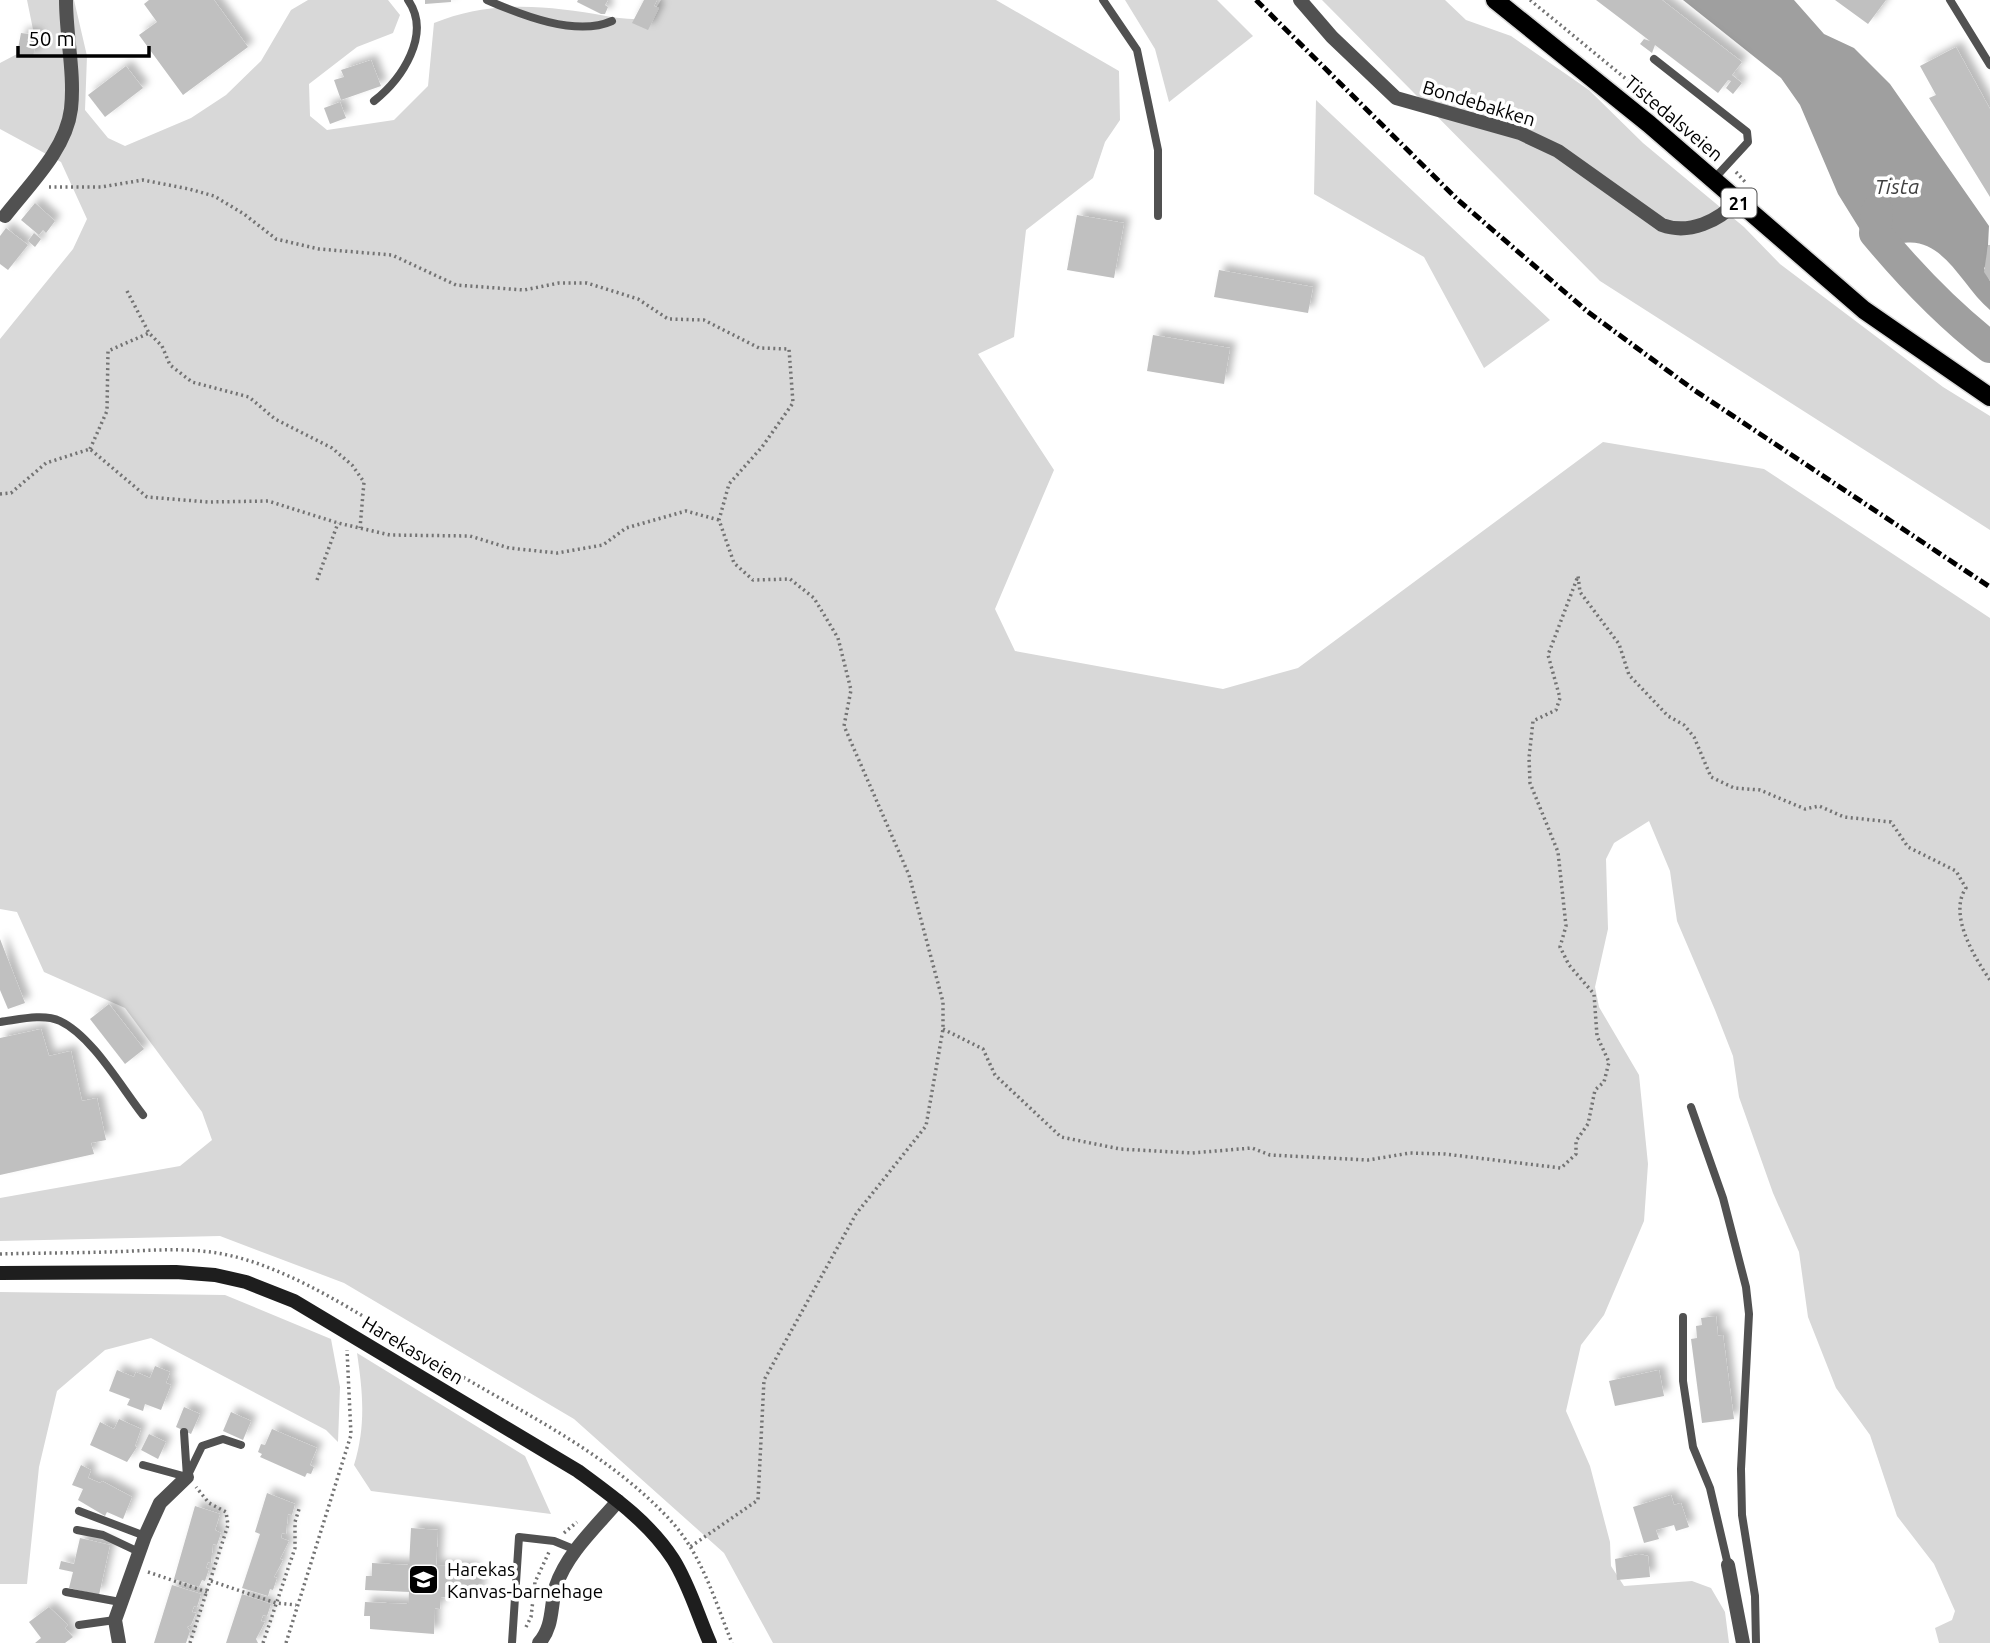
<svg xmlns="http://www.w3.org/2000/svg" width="1990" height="1643" font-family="Ubuntu,sans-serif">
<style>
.green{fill:#d8d8d8}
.water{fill:#9f9f9f}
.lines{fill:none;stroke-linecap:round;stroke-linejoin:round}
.river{stroke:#9f9f9f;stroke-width:32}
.building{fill:#c0c0c0;filter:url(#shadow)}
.primary-casing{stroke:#dbdbdb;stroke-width:21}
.path{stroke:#737373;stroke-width:3.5;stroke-dasharray:2 3.5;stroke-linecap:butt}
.lane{stroke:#515151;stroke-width:8}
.street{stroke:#515151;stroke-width:14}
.secondary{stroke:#1e1e1e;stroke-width:14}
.primary{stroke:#000;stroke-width:18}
.rail{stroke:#000;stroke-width:5;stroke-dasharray:10 3.5 2 3.5;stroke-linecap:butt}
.labels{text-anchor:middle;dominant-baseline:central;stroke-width:7;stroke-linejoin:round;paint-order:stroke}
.shield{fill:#fff;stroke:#4c4c4c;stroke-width:2}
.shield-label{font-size:18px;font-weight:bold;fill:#000}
.street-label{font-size:19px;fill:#000;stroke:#fff}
.poi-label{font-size:19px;fill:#000;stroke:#fff;text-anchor:start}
.water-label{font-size:21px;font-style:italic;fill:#404040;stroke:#fff}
</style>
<defs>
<filter id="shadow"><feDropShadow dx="6" dy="-6" stdDeviation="3.5" flood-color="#0004"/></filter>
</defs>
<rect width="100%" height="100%" fill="#fff"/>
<g class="green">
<path d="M27 0H74L87 56 85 110 108 138 125 146 191 118 226 95 261 61 291 10 308 0H388L400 15 393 33 357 47 309 84 310 116 327 130 394 120 428 86 434 23C490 0 546 5 606 16 620 19 635 19 649 20L661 0H996L1119 71 1120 120 1105 142 1093 178 1026 230 1014 337 978 354 1054 470 995 609 1015 651 1223 689 1298 668 1603 442 1764 469 1990 618V1643H1939L1935 1628 1952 1620 1955 1611 1934 1564 1897 1516 1870 1435 1836 1388 1808 1317 1799 1252 1773 1193 1739 1097 1733 1056 1715 1010 1677 921 1670 871 1649 821 1614 843 1606 859 1608 929 1595 987 1599 1007 1639 1075 1648 1164 1644 1221 1604 1315 1581 1345 1566 1411 1590 1466 1610 1542 1611 1566 1624 1586 1692 1581 1711 1588 1725 1612 1729 1643H773L724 1553 574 1419 344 1283 220 1236 0 1241V1198L180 1166 212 1140 202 1112 125 1008 44 972 17 912 0 909V339L73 249 87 219 61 162 0 129V63L36 44Z"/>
<polygon points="1125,0 1217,0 1253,36 1169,102 1155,49"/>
<polygon points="1322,0 1445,0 1466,20 1511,36 1589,90 1643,143 1744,227 1780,264 1943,387 1990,416 1990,530 1600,281"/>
<polygon points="1316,100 1550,320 1484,368 1424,257 1314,194"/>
<polygon points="0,1292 225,1295 331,1339 340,1387 338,1442 326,1430 151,1338 105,1350 57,1391 39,1467 27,1584 0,1584"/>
<path d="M357 1353 525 1456 551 1514 371 1491 354 1465C366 1426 363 1393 357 1353Z"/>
</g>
<path class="water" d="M1683 0H1794L1824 34 1854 48 1890 84 1989 226 1987 265 1984 268 1990 281V310C1958 283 1939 223 1886 249L1864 236 1838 194 1800 105 1781 78Z"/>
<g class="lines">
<path class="river" d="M1877 211 1875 233C1910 275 1947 314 1990 347"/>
</g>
<g class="building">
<polygon points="149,0 214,0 248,47 183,95 139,35 157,22 144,4"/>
<polygon points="425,0 451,0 451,2 425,4"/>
<polygon points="578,0 608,0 605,5 608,7 605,14 601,14 577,2"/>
<polygon points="644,0 657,0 654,6 659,8 648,30 632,23"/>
<polygon points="1596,0 1662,0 1742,62 1732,75 1742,83 1733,94 1726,88 1731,81 1728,80 1718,93 1655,45 1652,53 1640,44 1644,39 1650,41"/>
<polygon points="1835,0 1886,0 1868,24"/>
<polygon points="21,33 37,35 33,57 17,54"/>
<polygon points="1956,47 1990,109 1990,197 1929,98 1936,95 1920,66"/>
<polygon points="371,60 381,86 341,100 334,80 344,77 341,70"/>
<polygon points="126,66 143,88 105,117 88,95"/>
<polygon points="340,102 346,118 330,124 324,108"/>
<polygon points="35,203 55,221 46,233 43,230 39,235 21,220"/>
<polygon points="1077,215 1124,223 1114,278 1067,270"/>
<polygon points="6,228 28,245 8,270 0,264 0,236"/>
<polygon points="34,233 41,239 35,247 28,241"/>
<polygon points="1988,245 1990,245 1990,281 1984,272"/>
<polygon points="1219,270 1313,287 1308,313 1214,297"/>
<polygon points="1153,335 1230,348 1224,384 1147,371"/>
<polygon points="0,939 25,1003 8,1009 0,990"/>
<polygon points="109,1004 144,1049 125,1064 90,1019"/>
<polygon points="41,1029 49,1056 71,1051 82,1101 97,1098 106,1140 91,1143 94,1154 0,1175 0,1038"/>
<polygon points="1716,1316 1718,1336 1723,1335 1734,1419 1702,1423 1691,1339 1697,1338 1696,1326 1702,1325 1701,1318"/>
<polygon points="155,1366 170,1372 166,1383 171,1385 161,1410 145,1404 143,1411 127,1405 130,1399 109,1391 117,1370 134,1377 136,1372 150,1378"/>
<polygon points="1659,1370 1664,1396 1615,1406 1609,1381"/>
<polygon points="184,1407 200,1414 191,1434 176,1427"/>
<polygon points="231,1412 251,1421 243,1440 223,1431"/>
<polygon points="119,1419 141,1429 135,1446 137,1447 127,1462 90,1445 100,1422 114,1429"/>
<polygon points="272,1429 317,1448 310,1465 314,1467 311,1474 307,1473 305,1477 260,1457 262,1454 258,1452 261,1444 265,1445"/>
<polygon points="149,1434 166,1442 158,1459 141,1450"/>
<polygon points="81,1465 91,1470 88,1478 100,1483 102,1481 132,1497 123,1519 107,1512 105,1516 78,1500 83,1489 72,1485"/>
<polygon points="267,1493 295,1504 292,1515 288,1514 286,1534 282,1533 281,1538 289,1541 280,1559 283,1560 274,1577 277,1578 273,1590 270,1589 268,1596 242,1588 260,1534 255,1532"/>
<polygon points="1671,1495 1674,1505 1681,1503 1689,1527 1676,1531 1674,1525 1656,1530 1659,1539 1644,1543 1633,1507"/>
<polygon points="195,1506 220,1514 215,1530 221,1533 217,1545 213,1544 211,1563 208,1562 206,1568 209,1569 205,1581 202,1580 199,1587 174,1579"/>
<polygon points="411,1528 438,1530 436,1565 474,1567 473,1580 480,1580 479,1594 456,1593 456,1598 441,1597 440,1609 435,1608 434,1634 370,1629 370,1616 364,1616 365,1602 408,1604 409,1592 365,1590 366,1576 372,1576 372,1563 409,1565"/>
<polygon points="80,1538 110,1545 99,1595 69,1588 73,1572 59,1569 61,1561 74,1564"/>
<polygon points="1639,1554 1648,1556 1650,1577 1617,1580 1615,1559"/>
<polygon points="172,1585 201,1594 197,1607 194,1606 192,1612 196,1613 191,1625 187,1627 190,1631 186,1643 154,1643"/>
<polygon points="242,1594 271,1604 267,1616 263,1615 261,1621 265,1622 256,1639 258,1643 226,1643"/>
<polygon points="49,1607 68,1625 65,1628 73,1637 65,1643 35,1643 41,1638 29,1622"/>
</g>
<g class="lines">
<defs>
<polyline id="primary" points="1495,0 1649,124 1864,310 1990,397"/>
</defs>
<use href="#primary" class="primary-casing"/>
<g class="path">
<polyline points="1530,0 1720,156"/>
<polyline points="1736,172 1747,184"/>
<polyline points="49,187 101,187 143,180 189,189 214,196 244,214 276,239 319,249 392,255 456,285 524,290 559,283 587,283 638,299 668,319 704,320 759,348 789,349 793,403 762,447 729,484 719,520 734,563 753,580 790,579 814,598 838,638 851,690 844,726 909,875 943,1002 943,1029 926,1126 856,1214 764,1380 758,1500 690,1547"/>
<polyline points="127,291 149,333 162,346 170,365 192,382 249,397 275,419 332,448 352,465 364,482 360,528"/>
<polyline points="90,449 107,411 108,351 149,333"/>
<polyline points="0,494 11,493 46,463 90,449 147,497 208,502 268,501 338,523 390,535 470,536 509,548 557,553 603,545 626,528 686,511 719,520"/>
<polyline points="317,580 338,523"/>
<path d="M943 1029 983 1049 995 1075 1061 1137 1120 1149 1192 1153 1252 1148 1270 1155 1368 1160 1410 1153 1445 1154 1561 1168 1576 1154V1141L1588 1124 1595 1090 1604 1082 1609 1062 1597 1036 1594 994 1569 965 1560 947 1566 926 1558 852 1530 783 1529 758 1533 721 1556 710 1560 698 1548 655 1578 576 1580 592 1619 644 1629 675 1668 716 1684 725 1694 737 1711 777 1734 788 1760 790 1805 809 1819 806 1844 817 1891 822 1908 847 1956 871 1966 888C1948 914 1974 957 1990 980"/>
<path d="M0 1254C35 1253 71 1253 106 1252 143 1251 181 1247 217 1253 293 1265 378 1327 444 1366 521 1412 609 1453 671 1521 702 1555 715 1601 732 1643"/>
<polyline points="564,1533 577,1522"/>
<polyline points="148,1572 207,1592"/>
<polyline points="211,1581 276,1603 296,1605"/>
<polyline points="526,1627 531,1617 535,1582 549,1552"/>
<polyline points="190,1643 228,1525 226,1512 209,1503 196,1487"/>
<polyline points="263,1643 295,1548 295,1522 300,1506"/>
<polyline points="286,1643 351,1435 347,1350"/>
</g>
<g class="lane">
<path d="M487 0C521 15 576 37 612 21"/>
<polyline points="1103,0 1137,50 1158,150 1158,216"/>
<polyline points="1950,0 1990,65"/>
<polyline points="1654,59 1747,132 1748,142 1713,180"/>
<path d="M374 101C402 79 432 34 408 0"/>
<path d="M0 1022C17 1020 43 1013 60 1021 92 1036 121 1087 143 1115"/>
<polyline points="1691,1107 1723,1198 1746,1287 1749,1314 1741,1469 1742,1515 1755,1596 1756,1643"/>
<polyline points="1683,1317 1683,1381 1693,1447 1710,1488 1728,1565"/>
<polyline points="184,1432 187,1477"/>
<polyline points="143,1465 187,1477"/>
<polyline points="187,1477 202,1446 223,1439 241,1445"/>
<polyline points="79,1511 145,1536"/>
<polyline points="77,1530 103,1535 139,1552"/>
<polyline points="66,1592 120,1602"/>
<polyline points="79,1625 115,1620"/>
<polyline points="512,1643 519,1537 554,1541 576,1550"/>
</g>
<g class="street">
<path d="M1300 0 1332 37 1396 98 1520 133 1558 151 1662 225C1689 235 1719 221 1737 201"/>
<path d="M5 216C29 185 66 150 71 109 75 74 66 36 66 0"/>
<polyline points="1728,1565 1743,1643"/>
<polyline points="119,1643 115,1620 145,1536 160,1503 187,1477"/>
<path d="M539 1643C554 1626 550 1606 556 1586 567 1553 596 1527 618 1501"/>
</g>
<path class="secondary" d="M0 1273 176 1272 215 1275 246 1282 294 1301 578 1471C612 1496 649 1522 673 1559 689 1584 698 1616 710 1643"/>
<use href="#primary" class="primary"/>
<polyline class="rail" points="1256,0 1458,200 1588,312 1694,390 1990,587"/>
</g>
<defs>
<symbol id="school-square" viewBox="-11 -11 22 22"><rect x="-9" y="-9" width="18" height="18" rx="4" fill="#000" stroke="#fff"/><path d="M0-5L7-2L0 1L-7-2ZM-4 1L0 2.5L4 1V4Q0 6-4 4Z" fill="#fff"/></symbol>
</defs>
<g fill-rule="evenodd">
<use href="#school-square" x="406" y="1562" width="35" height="35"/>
</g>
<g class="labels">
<rect class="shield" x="1721.5" y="188.5" width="35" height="29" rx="5"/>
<g class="shield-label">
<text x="1739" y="203">21</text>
</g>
<g class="street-label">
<text transform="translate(1479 103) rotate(17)">Bondebakken</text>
<text transform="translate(1674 118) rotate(40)">Tistedalsveien</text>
<text transform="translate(413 1350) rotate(31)">Harekasveien</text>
</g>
<g class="poi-label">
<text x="447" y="1569">Harekas<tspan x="447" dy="22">Kanvas-barnehage</tspan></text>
</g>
<g class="water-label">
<text x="1897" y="186">Tista</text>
</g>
</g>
<path d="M18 46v10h131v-10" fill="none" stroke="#000000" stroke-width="3.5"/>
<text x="28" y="46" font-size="21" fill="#000000" stroke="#ffffff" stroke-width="5" paint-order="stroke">50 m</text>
</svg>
